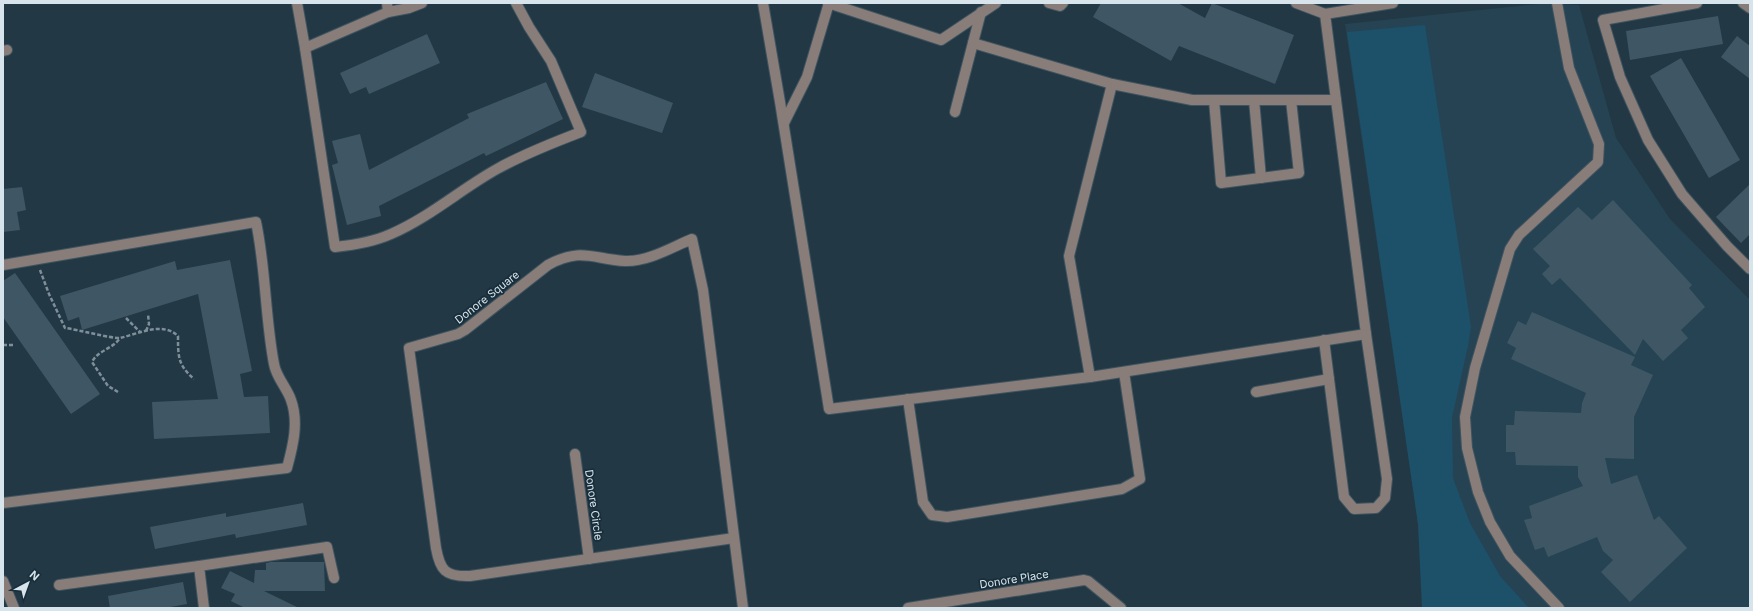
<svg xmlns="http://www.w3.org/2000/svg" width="1753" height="611" font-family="Inter,sans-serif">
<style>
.built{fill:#264353}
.green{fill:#1d5069}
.building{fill:#3f5664}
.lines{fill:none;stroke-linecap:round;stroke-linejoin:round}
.minor-casing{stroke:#3f5460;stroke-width:12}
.path{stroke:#7e8f9a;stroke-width:2.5;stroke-dasharray:4 2;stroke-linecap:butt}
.minor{stroke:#897d79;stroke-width:10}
.labels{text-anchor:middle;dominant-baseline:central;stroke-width:3.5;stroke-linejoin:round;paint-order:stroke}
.street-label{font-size:11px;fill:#d7e4ec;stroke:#182e3a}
</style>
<rect width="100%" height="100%" fill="#223845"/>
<polygon class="built" points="1548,3 1579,5 1616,138 1670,219 1750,300 1750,608 1497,608 1418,524 1345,24"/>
<polygon class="green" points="1425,25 1471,327 1468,346 1452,418 1453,478 1470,523 1500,576 1529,608 1422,608 1418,524 1347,32"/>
<g class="building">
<polygon points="1101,3 1178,3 1205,18 1212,3 1294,35 1275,84 1179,46 1171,61 1093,17"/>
<polygon points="1718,16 1723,44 1630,60 1626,31"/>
<polygon points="427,34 440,63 369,94 366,87 350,94 340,73"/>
<polygon points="1737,36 1750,46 1750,79 1721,57"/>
<polygon points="1681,58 1740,160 1709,178 1650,76"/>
<polygon points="595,73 673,103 662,133 582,107"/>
<polygon points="546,82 563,119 486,156 484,153 379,206 381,216 347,225 332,165 338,163 332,141 360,134 369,170 469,118 467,114"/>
<polygon points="1750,184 1750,234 1741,243 1716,217"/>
<polygon points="22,187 26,210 17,212 20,230 3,232 3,189"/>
<polygon points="1613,200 1692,285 1689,288 1705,307 1681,330 1688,338 1663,361 1643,339 1635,355 1560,278 1552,285 1542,274 1550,266 1533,249 1578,207 1592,220"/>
<polygon points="230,260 252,371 240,374 244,397 268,396 270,433 154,439 152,402 218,399 198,294 82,330 79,317 68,321 60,296 175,261 177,270"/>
<polygon points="15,273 100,394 71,414 3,317 3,281"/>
<polygon points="1532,312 1635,357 1631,365 1653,375 1634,417 1634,459 1605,458 1611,484 1637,475 1654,520 1659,516 1687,548 1630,602 1601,572 1613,560 1603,551 1597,537 1548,557 1544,547 1535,550 1524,520 1532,518 1529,506 1583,486 1578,477 1578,466 1516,465 1515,452 1506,452 1506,425 1514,425 1515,411 1581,413 1582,403 1586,393 1511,359 1516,348 1507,343 1518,321 1526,325"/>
<polygon points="303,503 307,525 236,538 235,534 155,549 150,527 226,513 226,517"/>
<polygon points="271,562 324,562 325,591 264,591 299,608 245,608 231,601 235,594 221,588 230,571 254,583 255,570 266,570 266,563"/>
<polygon points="183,582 187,604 165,608 110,608 108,596"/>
</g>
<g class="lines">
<defs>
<g id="minor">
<polyline points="297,3 305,48 388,12 387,3"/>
<polyline points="763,3 780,102 829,409 1090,377 1366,334 1325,14 1393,3"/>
<polyline points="828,3 941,40 996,3"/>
<polyline points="1049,3 1060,6 1063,3"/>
<polyline points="1296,3 1325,14"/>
<polyline points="1557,3 1569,68 1599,144 1598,162 1519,235 1510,249 1475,368 1465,417 1467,448 1478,492 1490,522 1510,556 1559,608"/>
<polyline points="1697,3 1603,20 1620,77 1648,140 1682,194 1727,246 1750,269"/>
<polyline points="1743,3 1750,8"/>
<polyline points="388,12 409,8 422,3"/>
<polyline points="973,43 1112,84"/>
<path d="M305 48 335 247C354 245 373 242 391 234 430 217 461 189 497 169 524 154 552 143 581 132L551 61 529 27 516 3"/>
<polyline points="3,51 7,50"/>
<polyline points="1214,100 1221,183 1299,173 1291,100"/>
<polyline points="1254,100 1261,178"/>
<polyline points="955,112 981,12"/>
<polyline points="784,123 807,77 829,3"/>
<path d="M3 265 256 222C266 269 265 317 274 364 276 377 287 388 291 400 299 422 293 446 287 468L3 503"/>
<polyline points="1324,340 1344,497 1354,509 1376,508 1385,498 1387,479 1366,334"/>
<polyline points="1090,377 1069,256 1112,84 1192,100 1336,100"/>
<polyline points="1256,392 1329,379"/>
<polyline points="908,399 923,502 932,515 947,517 1122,489 1140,479 1124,372"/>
<polyline points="575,454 589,559"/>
<path d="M734 538 470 576C445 577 440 570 436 548L409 348 458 334 465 330 548 265C581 247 593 259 625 261 648 262 672 247 692 239L703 290 743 608"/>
<polyline points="3,581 14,608"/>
<polyline points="59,585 199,566"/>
<polyline points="204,608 199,566 327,547 334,578"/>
<polyline points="908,608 1084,580 1088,581 1121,608"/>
</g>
</defs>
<use href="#minor" class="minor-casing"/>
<g class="path">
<path d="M40 270 49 294 65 328C75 329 113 339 120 338 138 334 162 321 178 336 178 357 178 365 194 379"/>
<polyline points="126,318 140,332"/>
<polyline points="146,331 149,324 148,314"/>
<polyline points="3,345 14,345"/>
<path d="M118 392 108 386 92 362C98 350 113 349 120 338"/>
</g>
<use href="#minor" class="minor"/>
</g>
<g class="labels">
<g class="street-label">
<text transform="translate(487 297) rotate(-38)">Donore Square</text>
<text transform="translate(594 505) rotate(82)">Donore Circle</text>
<text transform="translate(1014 579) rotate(-9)">Donore Place</text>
</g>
</g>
<rect width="1753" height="611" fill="none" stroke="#d7e4ec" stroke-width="8"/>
<g transform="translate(28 583) rotate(41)" stroke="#182e3a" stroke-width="3" paint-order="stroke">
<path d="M0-3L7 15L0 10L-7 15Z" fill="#d7e4ec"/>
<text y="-6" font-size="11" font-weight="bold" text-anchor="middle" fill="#d7e4ec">N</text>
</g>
</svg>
